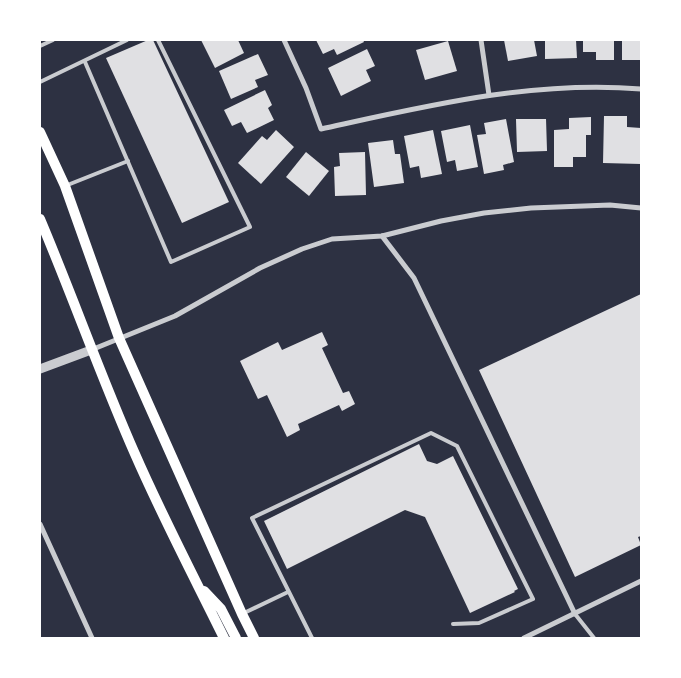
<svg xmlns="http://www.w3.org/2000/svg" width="681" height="678" font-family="'Asap Condensed',sans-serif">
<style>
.building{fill:#e0e0e3}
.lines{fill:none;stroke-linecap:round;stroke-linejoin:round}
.service{stroke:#caccd0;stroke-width:4}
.minor{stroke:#caccd0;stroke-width:5}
.tertiary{stroke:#caccd0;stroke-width:9}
.secondary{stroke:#fff;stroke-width:10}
</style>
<rect width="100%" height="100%" fill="#2d3142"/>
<g class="building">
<polygon points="148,40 153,40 229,202 182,223 106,58"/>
<polygon points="201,40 238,40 244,53 215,68"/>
<polygon points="316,40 363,40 364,42 337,55 334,49 323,54"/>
<polygon points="504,40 534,40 537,56 508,61"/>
<polygon points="545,40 576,40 577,58 545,59"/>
<polygon points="583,40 614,40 614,60 596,60 596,52 583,52"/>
<rect x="622" y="40" width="19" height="20"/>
<polygon points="448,41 457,71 425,80 416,50"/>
<polygon points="367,49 375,66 366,70 371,81 341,96 328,68"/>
<polygon points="258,54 268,75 255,80 258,87 231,99 219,71"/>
<polygon points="265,90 272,105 268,108 274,120 247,133 241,122 232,126 224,110"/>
<polygon points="604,116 627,116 627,127 641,128 641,164 603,163"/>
<polygon points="591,117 591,135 586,135 586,157 573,157 573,167 554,167 554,130 569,129 569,118"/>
<polygon points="506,119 514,162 503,165 504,170 484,174 477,135 486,134 484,123"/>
<polygon points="516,119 546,119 547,151 517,152"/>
<polygon points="470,125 478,167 457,171 455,160 447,162 441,131"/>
<polygon points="276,130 294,147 261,184 238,163 262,136 267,140"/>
<polygon points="433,130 442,174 421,178 419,166 410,168 404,136"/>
<polygon points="393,140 395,154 400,154 404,183 374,187 368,143"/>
<polygon points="306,152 329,171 309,196 286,177"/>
<polygon points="365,152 366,195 335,196 334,167 340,166 339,153"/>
<polygon points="641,294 641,536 638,537 641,545 575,577 479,370"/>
<polygon points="322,332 328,345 322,348 343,393 349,391 355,404 342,411 339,405 298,424 300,430 287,437 267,395 258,399 240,361 278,342 282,350"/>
<polygon points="419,444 427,461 437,464 453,456 518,589 514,591 515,592 470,613 425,517 405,510 287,569 264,521"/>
</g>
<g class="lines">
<g class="service">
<polyline points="40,46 53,40"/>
<polyline points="85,62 171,262 250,227 158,40"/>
<polyline points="40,82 127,40"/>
<polyline points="65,186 128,161"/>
<polyline points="244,613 288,592"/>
<polyline points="575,614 594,638"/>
<polyline points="312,638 252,518 431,433 457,446 533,599 479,623 453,624"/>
</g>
<g class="minor">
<path d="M284 40 306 88 321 129C426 106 532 80 641 89"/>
<polyline points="481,40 489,95"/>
<polyline points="382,236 414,278 575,614"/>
<polyline points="91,350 175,316 260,268 302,249 332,239 382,236 441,221 484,213 531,208 610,205 641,208"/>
<polyline points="40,524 92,638"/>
<polyline points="524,638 641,581"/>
</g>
<polyline class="tertiary" points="40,369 91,350"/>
<g class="secondary">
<polyline points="40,132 65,186 119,338 242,614 254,638"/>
<path d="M40 219C73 297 101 377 135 454 162 516 194 577 224 638"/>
<polyline points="204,591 221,609 236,638"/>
</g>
</g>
<rect width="681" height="678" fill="none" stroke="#ffffff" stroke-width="82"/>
</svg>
